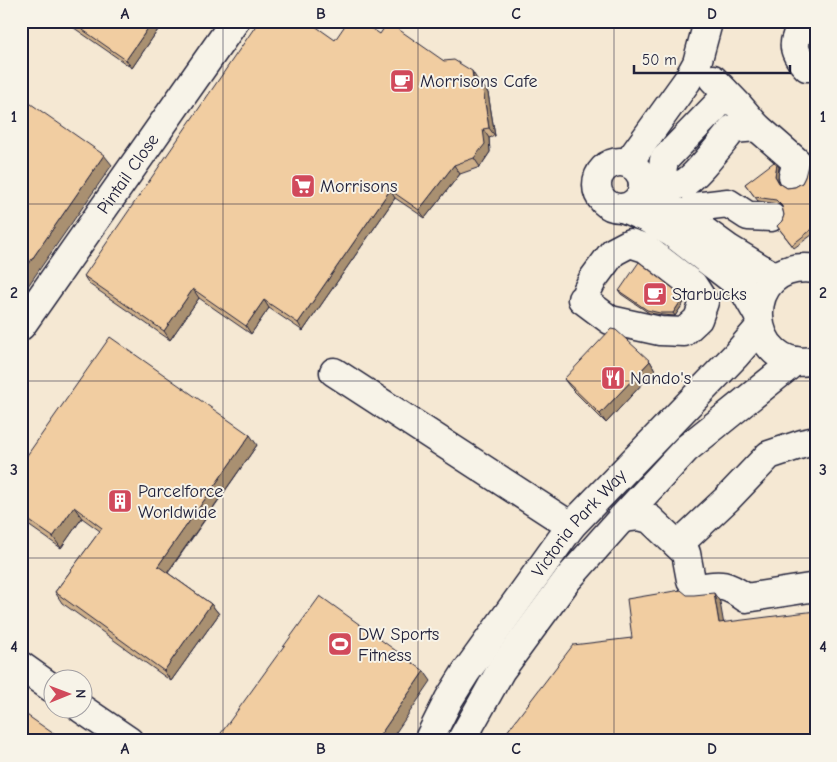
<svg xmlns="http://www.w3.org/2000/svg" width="837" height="762" font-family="'Comic Neue',sans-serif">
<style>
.built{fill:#f5e8d3;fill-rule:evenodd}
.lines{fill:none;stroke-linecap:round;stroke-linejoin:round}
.minor-casing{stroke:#22223b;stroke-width:31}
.minor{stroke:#f7f3e8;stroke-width:28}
.wall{fill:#cfb08a;stroke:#22223b}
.shaded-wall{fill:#a99071;stroke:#22223b}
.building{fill:#f1cda1;stroke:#22223b}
.grid{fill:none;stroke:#22223b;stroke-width:1;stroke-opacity:0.55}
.labels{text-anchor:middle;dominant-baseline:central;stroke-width:4;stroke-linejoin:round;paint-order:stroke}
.poi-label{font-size:18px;fill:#22223b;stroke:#f7f3e8;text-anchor:start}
.street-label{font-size:18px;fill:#22223b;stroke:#f7f3e8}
.neatline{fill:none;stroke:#22223b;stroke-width:2}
.grid-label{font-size:16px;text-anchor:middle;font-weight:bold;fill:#22223b}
</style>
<rect width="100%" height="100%" fill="#f7f3e8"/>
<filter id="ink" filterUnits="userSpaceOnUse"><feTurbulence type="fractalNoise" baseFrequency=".02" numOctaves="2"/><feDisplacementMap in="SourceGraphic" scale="10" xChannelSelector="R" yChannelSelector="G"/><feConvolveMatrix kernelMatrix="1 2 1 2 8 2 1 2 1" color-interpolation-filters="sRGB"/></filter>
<g filter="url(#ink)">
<path class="built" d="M21 21H816V741H21ZM52 680H82V710H52Z"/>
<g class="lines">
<defs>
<g id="minor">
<path d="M805 21C792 40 790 50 807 67L816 66"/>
<polyline points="713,79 739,106 757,127 797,162 793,176"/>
<path d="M724 91 720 102 664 160 662 172 664 181C670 184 675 186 682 184 695 179 723 141 733 129L757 127"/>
<circle cx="620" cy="185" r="23"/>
<polyline points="628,163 687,81 697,63 707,26"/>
<polyline points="643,185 655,198 685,217 729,249 775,277"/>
<polyline points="623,208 648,219 672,233 742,287 757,313"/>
<polyline points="685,217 694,207 728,203 748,216 771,217"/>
<path d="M816 269C735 257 745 377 816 360"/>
<polyline points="582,299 610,320 660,331 684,332 698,319 704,302 693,285 645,248 630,243 613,252 593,279 587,291"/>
<path id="s1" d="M21 326 235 21"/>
<polyline points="334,372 571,526"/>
<path d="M622 518 639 516 650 519 686 553 691 580 698 588C723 584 726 584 746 598L816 587"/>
<polyline points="678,545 727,499 769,455 802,444 816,441"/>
<polyline points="21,666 52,688"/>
<polyline points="82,709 129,741"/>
<path id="s2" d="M428 741 449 699 466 672 571 526 736 355 759 328"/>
<polyline points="461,741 501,670 567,580 622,518 686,449 795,361"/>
</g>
</defs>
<use href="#minor" class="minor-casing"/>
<use href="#minor" class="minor"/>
</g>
<g class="wall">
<polygon points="64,21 164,21 132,68"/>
<polygon points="380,34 444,61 477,79 478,85 482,84 488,93 495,136 489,138 490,152 480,167 460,174 425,218 395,198 303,331 269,308 251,334 199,298 170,340 89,284 84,276 335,40"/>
<polygon points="816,152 816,232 794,248 777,226 782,221 784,215 782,207 779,204 758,201 745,184 777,164 779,167 778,179 780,183 787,188 795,187 802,183 805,177"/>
<polygon points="619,291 679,293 685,301 675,316 662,315 649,313 621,294"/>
<polygon points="650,361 655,370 606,423 570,387 564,379"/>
<polygon points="257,445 168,573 211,604 219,614 171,681 62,603 55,592 100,531 82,518 61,548 21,520 21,464"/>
</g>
<g class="shaded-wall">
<polygon points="153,21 164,21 132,68 126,60"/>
<polygon points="472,71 477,79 480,94 474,85"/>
<polygon points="482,84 488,93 495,136 489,128"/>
<polygon points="483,129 489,138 490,152 480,167 474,158"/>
<polygon points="104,155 112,165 21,296 21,275"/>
<polygon points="777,164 779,167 778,179 781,186 775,176"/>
<polygon points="454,165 460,174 425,218 419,210"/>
<polygon points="390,190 395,198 303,331 298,323"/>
<polygon points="193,289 199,298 170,340 164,331"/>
<polygon points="683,298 685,301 675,316 673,313"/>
<polygon points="264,300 269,308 251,334 246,326"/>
<polygon points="650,361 655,370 606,423 600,414"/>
<polygon points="250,435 257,445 165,576 158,566"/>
<polygon points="74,507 82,518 61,548 53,537"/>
<polygon points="714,593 720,602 725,631 719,623"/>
<polygon points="211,604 219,614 171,681 164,671"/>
<polygon points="424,671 431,681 390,741 376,741"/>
</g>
<g class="building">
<polygon points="70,21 153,21 126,60"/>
<polygon points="259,21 308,21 335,40 348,21 361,21 380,34 388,22 444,61 454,60 472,71 474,85 482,84 489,128 483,129 485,144 474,158 454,165 419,210 390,190 298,323 264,300 246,326 193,289 164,331 84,276"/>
<polygon points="21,97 104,155 21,275"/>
<polygon points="816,152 816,201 814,203 816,205 816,226 792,245 777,226 782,221 784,215 782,206 776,200 755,197 745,184 774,162 777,164 775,176 779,183 787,188 795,187 802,183 805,177 810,157"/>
<polygon points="639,262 679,293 683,298 673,313 660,313 647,310 619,291"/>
<polygon points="611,329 616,330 650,361 600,414 564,379"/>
<polygon points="110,337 250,435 158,566 211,604 164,671 55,592 102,528 74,507 53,537 21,515 21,464"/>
<polygon points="681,590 687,595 694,595 714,593 719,623 816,611 816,741 500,741 573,645 632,638 627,599"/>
<polygon points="320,596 424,671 376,741 225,741 219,736"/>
<polygon points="21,711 64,741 21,741"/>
</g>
</g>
<path class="grid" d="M223 21V741M418 21V741M614 21V741M21 204H816M21 381H816M21 558H816"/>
<defs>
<symbol id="cafe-square" viewBox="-11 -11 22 22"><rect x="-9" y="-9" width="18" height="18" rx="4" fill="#d1495b" stroke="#f7f3e8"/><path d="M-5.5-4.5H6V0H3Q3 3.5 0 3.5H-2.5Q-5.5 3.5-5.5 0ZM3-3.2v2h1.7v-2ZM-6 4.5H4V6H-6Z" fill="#fff"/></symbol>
<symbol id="supermarket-square" viewBox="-11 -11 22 22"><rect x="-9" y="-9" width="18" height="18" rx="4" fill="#d1495b" stroke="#f7f3e8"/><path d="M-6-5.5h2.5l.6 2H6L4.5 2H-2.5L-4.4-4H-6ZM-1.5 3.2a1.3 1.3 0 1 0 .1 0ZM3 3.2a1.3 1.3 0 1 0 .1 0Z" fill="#fff"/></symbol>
<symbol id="restaurant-square" viewBox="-11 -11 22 22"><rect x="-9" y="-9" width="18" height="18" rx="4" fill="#d1495b" stroke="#f7f3e8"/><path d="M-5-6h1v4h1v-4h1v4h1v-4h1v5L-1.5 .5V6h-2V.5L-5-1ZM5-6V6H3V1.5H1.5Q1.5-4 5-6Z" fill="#fff"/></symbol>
<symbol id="building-square" viewBox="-11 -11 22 22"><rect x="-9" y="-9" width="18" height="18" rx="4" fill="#d1495b" stroke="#f7f3e8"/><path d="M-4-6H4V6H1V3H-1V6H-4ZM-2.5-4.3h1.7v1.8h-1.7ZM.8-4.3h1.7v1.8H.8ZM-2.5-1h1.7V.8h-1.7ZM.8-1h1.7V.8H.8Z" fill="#fff"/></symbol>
<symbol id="stadium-square" viewBox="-11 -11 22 22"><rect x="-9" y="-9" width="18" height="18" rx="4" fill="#d1495b" stroke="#f7f3e8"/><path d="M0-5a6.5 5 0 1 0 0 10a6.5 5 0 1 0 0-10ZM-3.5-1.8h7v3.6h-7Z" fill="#fff"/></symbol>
</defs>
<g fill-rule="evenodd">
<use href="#cafe-square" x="388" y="67" width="28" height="28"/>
<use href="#supermarket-square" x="289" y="172" width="28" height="28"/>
<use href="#cafe-square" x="641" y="280" width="28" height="28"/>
<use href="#restaurant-square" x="599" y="364" width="28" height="28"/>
<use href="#building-square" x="106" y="487" width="28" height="28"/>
<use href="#stadium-square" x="326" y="630" width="28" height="28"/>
</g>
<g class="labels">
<g class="poi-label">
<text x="420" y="81">Morrisons Cafe</text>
<text x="320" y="186">Morrisons</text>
<text x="672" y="294">Starbucks</text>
<text x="630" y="378">Nando's</text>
<text x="138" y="491">Parcelforce<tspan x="138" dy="21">Worldwide</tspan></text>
<text x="358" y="634">DW Sports<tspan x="358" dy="21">Fitness</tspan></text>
</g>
<g class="street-label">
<text stroke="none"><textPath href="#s1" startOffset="186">Pintail Close</textPath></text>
<text stroke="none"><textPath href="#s2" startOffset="266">Victoria Park Way</textPath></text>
</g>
</g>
<rect width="837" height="762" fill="none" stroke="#f7f3e8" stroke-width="55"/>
<g transform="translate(68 694) rotate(89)"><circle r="24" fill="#f7f3e8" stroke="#a29fa3"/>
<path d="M0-4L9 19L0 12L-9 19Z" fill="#d1495b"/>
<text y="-8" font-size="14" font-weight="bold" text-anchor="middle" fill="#22223b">N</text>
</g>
<path d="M634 65v8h156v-8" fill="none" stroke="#22223b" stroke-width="2.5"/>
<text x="642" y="65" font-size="15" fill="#22223b" stroke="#f7f3e8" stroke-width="4" paint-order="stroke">50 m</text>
<rect x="28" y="28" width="782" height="706" class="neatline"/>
<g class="grid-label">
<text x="125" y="19">A</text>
<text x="321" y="19">B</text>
<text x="516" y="19">C</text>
<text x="712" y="19">D</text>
<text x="14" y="122">1</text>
<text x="823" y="122">1</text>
<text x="14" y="298">2</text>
<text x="823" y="298">2</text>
<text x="14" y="475">3</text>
<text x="823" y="475">3</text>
<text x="14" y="652">4</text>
<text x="823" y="652">4</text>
<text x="125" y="754">A</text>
<text x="321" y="754">B</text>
<text x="516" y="754">C</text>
<text x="712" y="754">D</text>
</g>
</svg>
